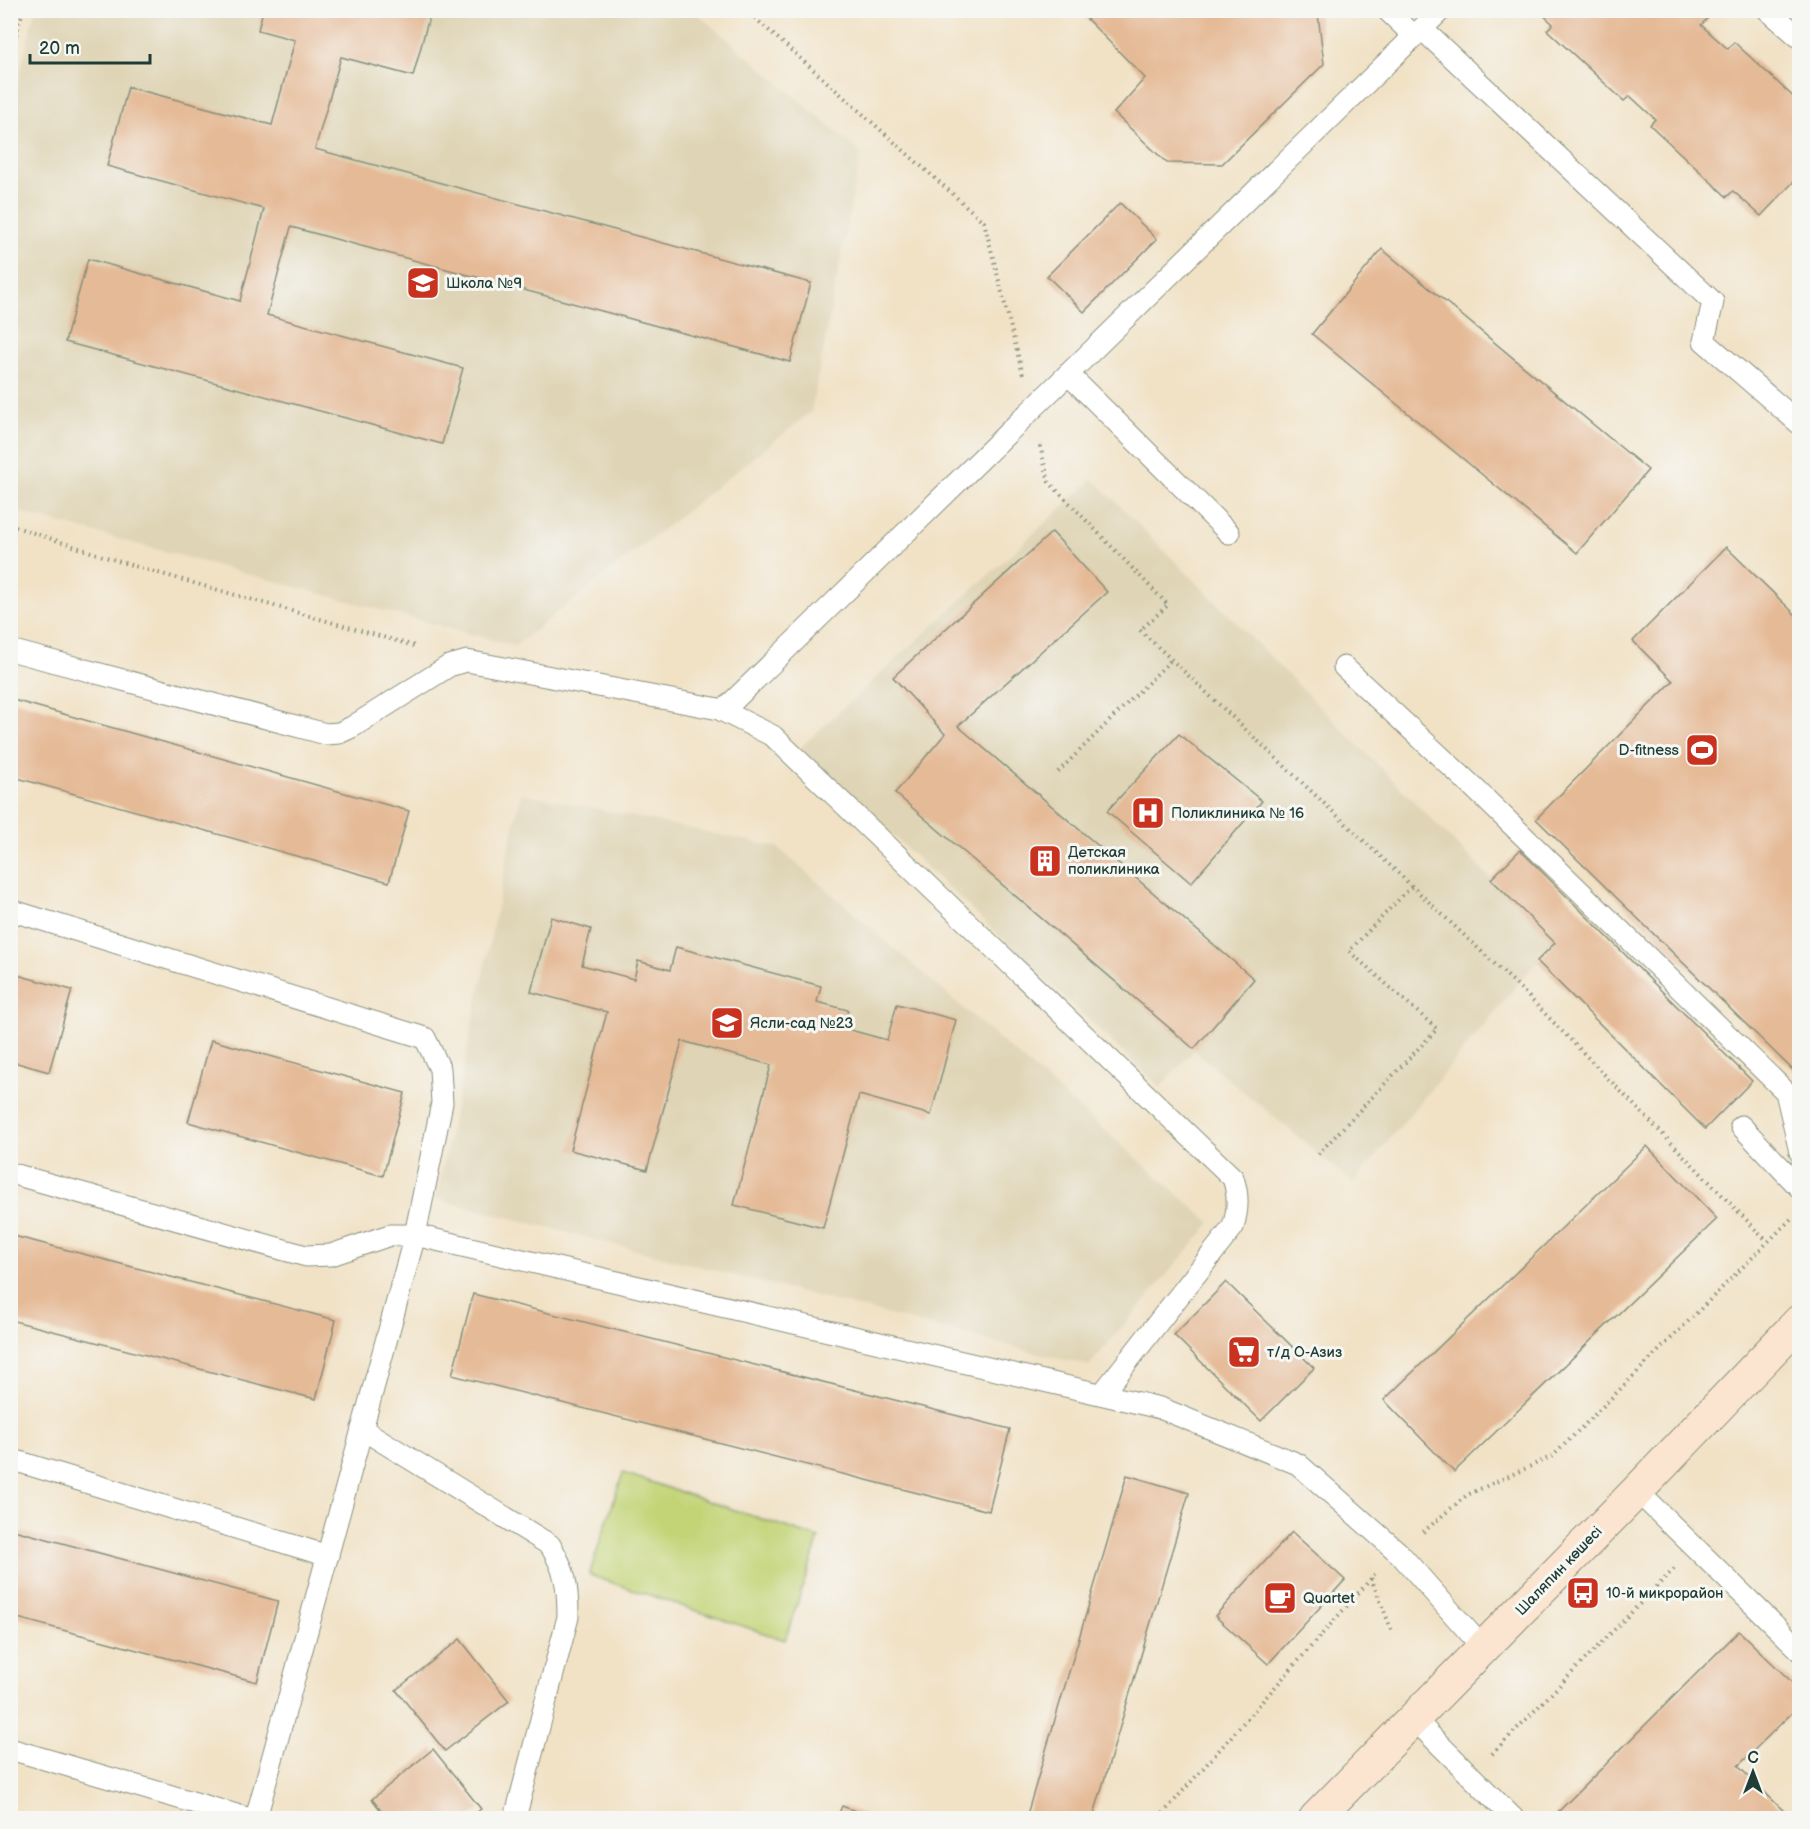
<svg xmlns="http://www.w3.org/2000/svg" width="1810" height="1829" font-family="'Balsamiq Sans',sans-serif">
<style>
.built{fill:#dfd4b5}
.green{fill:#c3d477;stroke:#718856;stroke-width:1.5}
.building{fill:#e5ba96}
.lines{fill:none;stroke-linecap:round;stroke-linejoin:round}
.lane-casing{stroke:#88907d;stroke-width:23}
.secondary-casing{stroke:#88907d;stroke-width:35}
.path{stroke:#88907d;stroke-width:4;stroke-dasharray:1.5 4.5;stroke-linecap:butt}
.lane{stroke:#fff;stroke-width:21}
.secondary{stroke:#fce5d0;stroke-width:33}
.labels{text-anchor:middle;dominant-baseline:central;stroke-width:6;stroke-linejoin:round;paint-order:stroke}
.poi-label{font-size:15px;fill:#1f3d34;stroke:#f6f6f2;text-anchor:start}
.street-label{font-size:15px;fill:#1f3d34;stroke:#f6f6f2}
</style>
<rect width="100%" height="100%" fill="#f6f6f2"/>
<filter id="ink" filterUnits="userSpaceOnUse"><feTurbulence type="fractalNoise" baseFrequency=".0167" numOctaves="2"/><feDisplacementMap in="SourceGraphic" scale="12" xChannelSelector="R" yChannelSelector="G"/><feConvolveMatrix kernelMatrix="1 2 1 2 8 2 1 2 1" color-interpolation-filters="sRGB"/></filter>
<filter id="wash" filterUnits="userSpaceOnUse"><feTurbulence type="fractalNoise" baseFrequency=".008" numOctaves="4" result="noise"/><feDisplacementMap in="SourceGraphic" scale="24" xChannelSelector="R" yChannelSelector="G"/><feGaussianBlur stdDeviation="1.35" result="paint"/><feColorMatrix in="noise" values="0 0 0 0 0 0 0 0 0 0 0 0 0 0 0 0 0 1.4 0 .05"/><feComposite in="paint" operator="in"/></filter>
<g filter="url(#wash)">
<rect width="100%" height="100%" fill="#f1e2c6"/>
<g class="built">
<polygon points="35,11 694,11 861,153 811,412 515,646 11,510 11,109"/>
<polygon points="1093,479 1555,943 1537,961 1353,1183 1194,1050 1160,1087 800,748"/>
<polygon points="521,793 777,847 1211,1223 1089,1366 436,1199"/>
</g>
<polygon class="green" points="623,1473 819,1538 785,1640 589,1575"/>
<g id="blocks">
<g class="building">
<polygon points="263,10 431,10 413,76 341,57 315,149 811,283 790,362 291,227 267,315 463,368 442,444 65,342 88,259 240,301 264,209 107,166 128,87 272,125 295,40 258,30"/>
<polygon points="1078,10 1314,10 1318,14 1324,64 1222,164 1167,163 1114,113 1145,78"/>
<polygon points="1538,10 1700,10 1708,18 1701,25 1728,49 1734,42 1800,103 1800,175 1761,216 1733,191 1727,197 1650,125 1655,119 1630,96 1624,101 1547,30 1553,24"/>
<polygon points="1120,203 1157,239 1084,312 1047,276"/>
<polygon points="1382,249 1648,470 1577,553 1312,334"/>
<polygon points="1052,532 1107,592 958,726 1254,979 1194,1049 895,793 945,734 893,677"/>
<polygon points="1726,547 1800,619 1800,1077 1536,819 1673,681 1633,641"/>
<polygon points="10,699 409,811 389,882 10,776"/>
<polygon points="1179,734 1262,801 1191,883 1107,811"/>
<polygon points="1520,850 1752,1081 1705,1129 1537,961 1555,943 1491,879"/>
<polygon points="551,917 591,929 582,965 634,979 638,961 670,970 676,947 821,986 817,1002 848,1010 843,1028 887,1040 897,1004 956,1020 931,1115 859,1095 823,1228 734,1205 771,1065 682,1041 647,1170 570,1150 607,1012 531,992"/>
<polygon points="10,973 72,990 49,1072 10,1061"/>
<polygon points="211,1040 405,1093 383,1176 188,1122"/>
<polygon points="1647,1146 1717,1219 1454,1472 1384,1400"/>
<polygon points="10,1235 336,1320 316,1399 10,1320"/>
<polygon points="1226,1282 1314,1368 1261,1421 1174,1335"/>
<polygon points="473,1294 1010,1429 989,1511 452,1375"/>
<polygon points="1127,1475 1189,1493 1093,1818 1026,1818"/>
<polygon points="10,1529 278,1601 257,1682 10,1616"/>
<polygon points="1292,1532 1345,1580 1268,1664 1215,1616"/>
<polygon points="1739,1631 1800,1690 1800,1705 1738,1766 1791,1818 1552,1818"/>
<polygon points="460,1639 509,1701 445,1751 396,1690"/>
<polygon points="433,1749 481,1809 470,1818 387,1818 372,1799"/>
<polygon points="842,1806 874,1818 837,1818"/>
</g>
</g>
</g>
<g filter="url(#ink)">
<use href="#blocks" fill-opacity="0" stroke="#88907d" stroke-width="1.5"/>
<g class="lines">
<defs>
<g id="lane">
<polyline points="1387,10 1414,36"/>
<polyline points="1768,10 1800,38"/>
<polyline points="1422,29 1713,302 1704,341 1800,424"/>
<polyline points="1068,374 1229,533"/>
<path d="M10 650 326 734 339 733 352 727 449 666 467 661 719 709 773 736 1233 1178C1239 1196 1238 1210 1233 1227L1102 1394"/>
<polyline points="1344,667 1470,784 1786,1092 1800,1152"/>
<polyline points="723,711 1441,10"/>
<polyline points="10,910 425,1038 440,1069 442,1103 415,1235 256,1818"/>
<polyline points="1741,1126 1800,1188"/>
<polyline points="10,1173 306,1256 331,1255 390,1235 415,1235 1160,1408 1298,1464 1399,1553 1483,1648"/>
<path d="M362 1429 550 1545C566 1571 568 1587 568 1617L515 1818"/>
<polyline points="10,1459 328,1556"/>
<polyline points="1637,1491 1800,1650"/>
<polyline points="1414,1719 1513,1818"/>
<polyline points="10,1749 247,1818"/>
</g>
<polyline id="secondary" points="1316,1818 1637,1491 1800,1321"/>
</defs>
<use href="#lane" class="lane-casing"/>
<use href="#secondary" class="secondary-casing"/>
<g class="path">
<polyline points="746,10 984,222 1023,375"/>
<polyline points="10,58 23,10"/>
<polyline points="1040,446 1049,482 1168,605 1140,630 1517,985 1767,1241"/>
<polyline points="10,525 127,564 418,647"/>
<polyline points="1058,772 1172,659"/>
<polyline points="1318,1154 1437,1029 1349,951 1412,886"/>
<polyline points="1423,1532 1467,1495 1553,1456 1793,1217"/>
<polyline points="1371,1578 1392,1631"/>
<polyline points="1492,1754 1674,1569"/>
<polyline points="1159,1818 1377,1572"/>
</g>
<use href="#lane" class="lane"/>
<use href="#secondary" class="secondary"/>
</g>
</g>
<defs>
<symbol id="school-square" viewBox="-11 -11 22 22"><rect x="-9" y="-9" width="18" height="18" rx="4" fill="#c8321e" stroke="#f6f6f2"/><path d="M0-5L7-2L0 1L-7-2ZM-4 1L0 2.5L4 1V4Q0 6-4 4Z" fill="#fff"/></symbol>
<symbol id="stadium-square" viewBox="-11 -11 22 22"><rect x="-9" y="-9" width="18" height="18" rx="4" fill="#c8321e" stroke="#f6f6f2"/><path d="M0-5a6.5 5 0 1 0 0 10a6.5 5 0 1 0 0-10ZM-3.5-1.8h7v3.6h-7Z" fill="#fff"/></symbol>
<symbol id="hospital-square" viewBox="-11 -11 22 22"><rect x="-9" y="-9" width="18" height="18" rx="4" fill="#c8321e" stroke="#f6f6f2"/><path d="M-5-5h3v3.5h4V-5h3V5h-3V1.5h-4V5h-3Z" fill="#fff"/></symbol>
<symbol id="building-square" viewBox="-11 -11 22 22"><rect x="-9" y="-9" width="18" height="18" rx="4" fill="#c8321e" stroke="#f6f6f2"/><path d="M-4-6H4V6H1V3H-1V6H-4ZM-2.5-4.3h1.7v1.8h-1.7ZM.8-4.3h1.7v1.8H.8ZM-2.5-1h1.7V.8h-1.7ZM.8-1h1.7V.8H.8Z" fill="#fff"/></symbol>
<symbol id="supermarket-square" viewBox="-11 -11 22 22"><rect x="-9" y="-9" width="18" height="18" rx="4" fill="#c8321e" stroke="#f6f6f2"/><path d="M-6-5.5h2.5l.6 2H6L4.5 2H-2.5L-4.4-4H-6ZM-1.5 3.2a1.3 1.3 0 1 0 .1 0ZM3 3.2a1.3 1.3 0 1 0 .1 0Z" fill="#fff"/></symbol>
<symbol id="bus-square" viewBox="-11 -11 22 22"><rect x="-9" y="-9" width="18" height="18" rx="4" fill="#c8321e" stroke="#f6f6f2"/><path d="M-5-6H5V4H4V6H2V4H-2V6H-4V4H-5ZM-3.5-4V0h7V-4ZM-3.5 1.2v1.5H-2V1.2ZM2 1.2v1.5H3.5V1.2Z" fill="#fff"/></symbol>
<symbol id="cafe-square" viewBox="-11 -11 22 22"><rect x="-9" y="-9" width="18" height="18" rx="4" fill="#c8321e" stroke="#f6f6f2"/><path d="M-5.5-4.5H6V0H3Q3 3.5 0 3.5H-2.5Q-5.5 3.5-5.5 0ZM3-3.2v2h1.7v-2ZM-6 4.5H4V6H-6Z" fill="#fff"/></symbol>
</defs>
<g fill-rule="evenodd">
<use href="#school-square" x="404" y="264" width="38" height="38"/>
<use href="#stadium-square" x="1683" y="731" width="38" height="38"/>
<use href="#hospital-square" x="1129" y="794" width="38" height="38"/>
<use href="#building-square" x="1026" y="842" width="38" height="38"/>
<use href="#school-square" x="708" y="1004" width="38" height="38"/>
<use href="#supermarket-square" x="1225" y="1333" width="38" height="38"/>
<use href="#bus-square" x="1564" y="1574" width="38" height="38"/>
<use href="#cafe-square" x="1261" y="1579" width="38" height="38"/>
</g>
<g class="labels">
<g class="poi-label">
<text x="446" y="283">Школа №9</text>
<text x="1679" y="750" text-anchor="end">D-fitness</text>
<text x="1171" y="813">Поликлиника № 16</text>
<text x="1068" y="852">Детская<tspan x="1068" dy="17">поликлиника</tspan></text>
<text x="750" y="1023">Ясли-сад №23</text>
<text x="1267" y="1352">т/д О-Азиз</text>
<text x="1606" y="1593">10-й микрорайон</text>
<text x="1303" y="1598">Quartet</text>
</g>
<g class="street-label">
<text transform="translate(1559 1571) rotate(-46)">Шаляпин көшесі</text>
</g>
</g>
<rect width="1810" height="1829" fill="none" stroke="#f6f6f2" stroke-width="36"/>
<g transform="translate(1753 1772)" stroke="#f6f6f2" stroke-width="4.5" paint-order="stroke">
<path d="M0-4.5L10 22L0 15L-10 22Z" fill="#1f3d34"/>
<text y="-9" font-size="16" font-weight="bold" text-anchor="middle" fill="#1f3d34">С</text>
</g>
<path d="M30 54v9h120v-9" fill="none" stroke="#1f3d34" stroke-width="3"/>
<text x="39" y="54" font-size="18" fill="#1f3d34" stroke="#f6f6f2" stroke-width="4.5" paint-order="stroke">20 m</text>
</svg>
